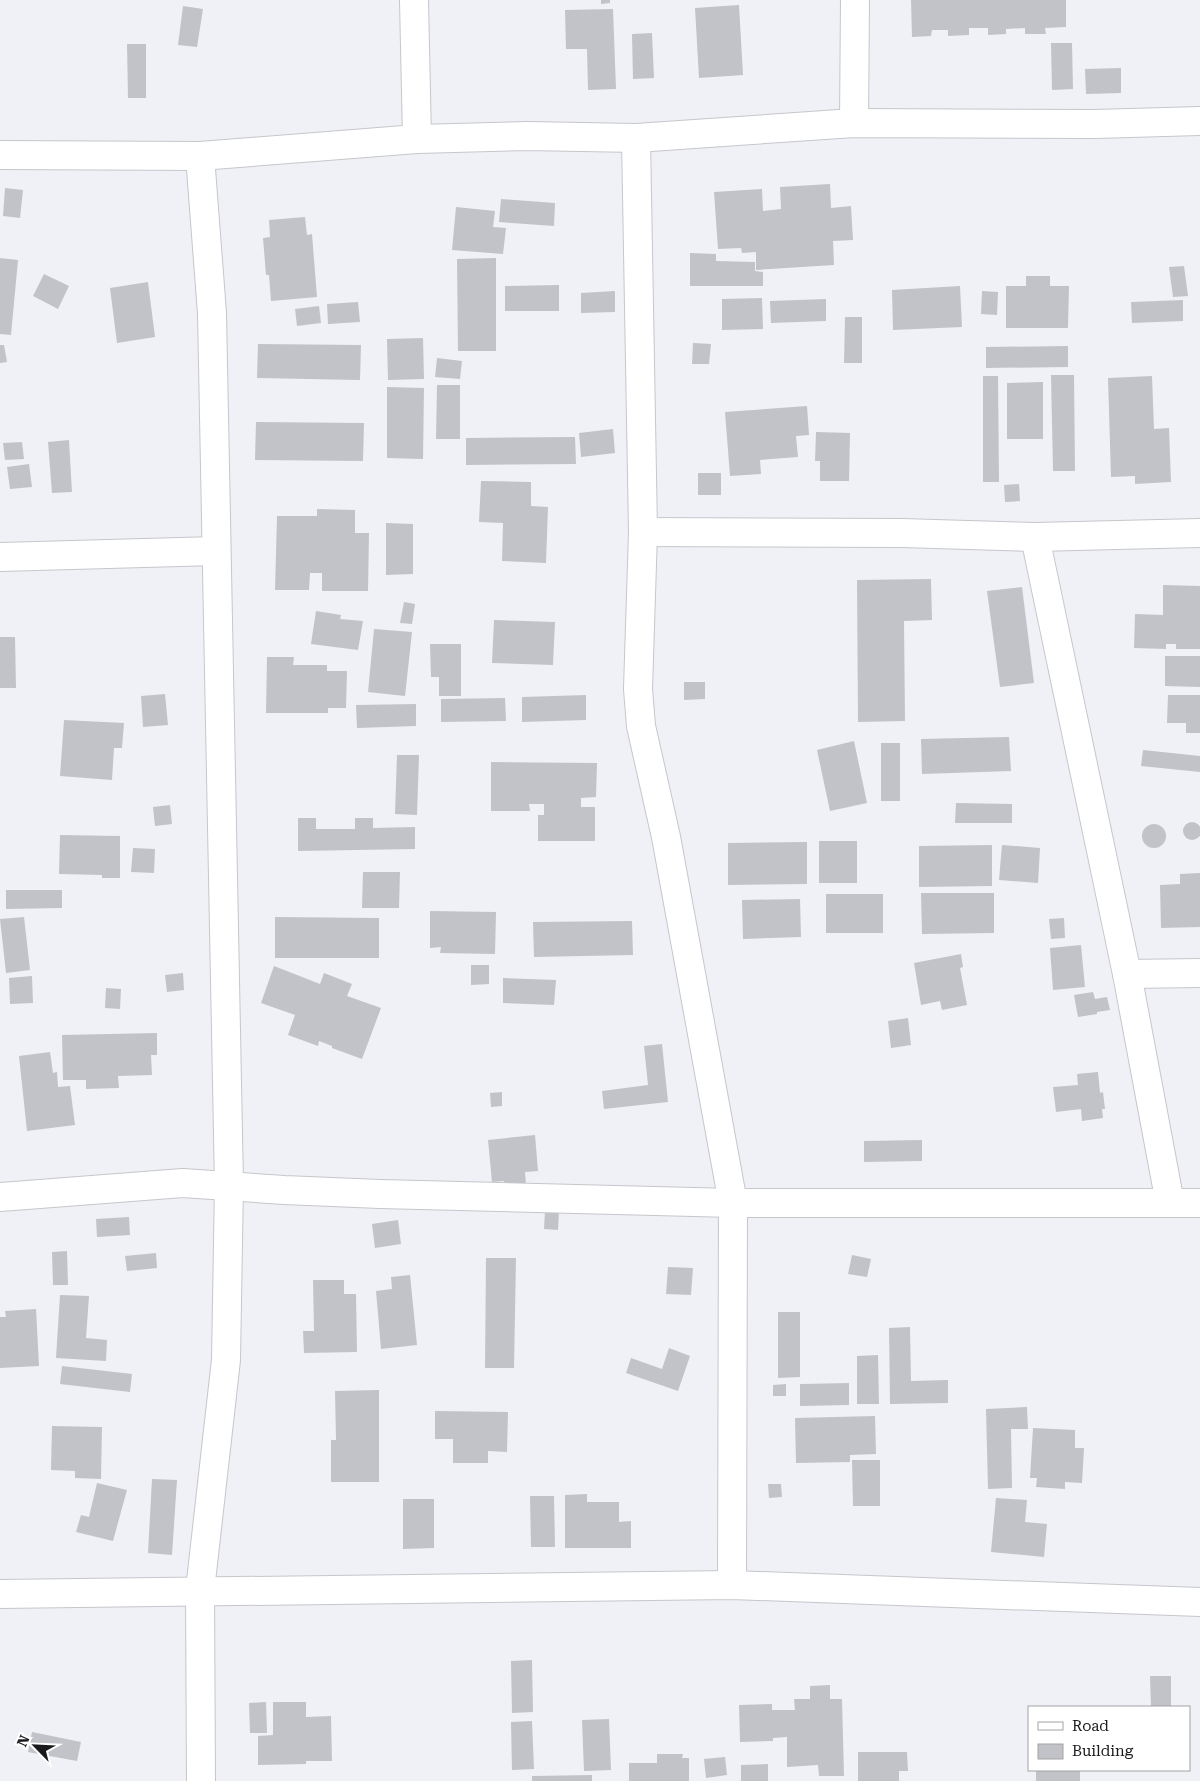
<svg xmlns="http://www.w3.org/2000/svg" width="1200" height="1781" font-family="'Roboto Serif',serif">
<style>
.building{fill:#c2c3c8}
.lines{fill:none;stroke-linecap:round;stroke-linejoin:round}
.minor-casing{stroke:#c5c7cb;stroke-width:30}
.minor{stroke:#fff;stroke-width:28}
</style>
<rect width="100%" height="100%" fill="#eff1f6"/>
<g class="building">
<polygon points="601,0 610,0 610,3 601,4"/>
<polygon points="911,0 1066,0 1066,27 1045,28 1046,34 1025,34 1025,28 1006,29 1006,34 988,35 988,28 969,28 969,35 948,36 948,30 932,30 931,36 912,37"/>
<polygon points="739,5 743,75 699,78 695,8"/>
<polygon points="183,6 203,9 197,47 178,45"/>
<polygon points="613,9 616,89 588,90 587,49 566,49 565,10"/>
<polygon points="652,33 654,78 633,79 632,34"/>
<polygon points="1051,43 1072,43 1073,89 1052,90"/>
<polygon points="127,44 146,44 146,98 128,98"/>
<polygon points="1121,68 1121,93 1086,94 1085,69"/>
<polygon points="830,184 831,208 851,206 853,240 833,241 834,265 756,270 756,252 742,253 741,248 718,249 714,192 762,189 763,211 781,209 780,187"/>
<polygon points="5,188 23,190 20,218 3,216"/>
<polygon points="501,199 555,203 554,226 499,222"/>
<polygon points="456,207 495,211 493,227 506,228 503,254 452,250"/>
<polygon points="305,217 307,235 312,234 317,297 271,301 269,275 266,275 263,238 270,237 269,220"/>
<polygon points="690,253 716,254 716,261 755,262 755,271 763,272 763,286 690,286"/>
<polygon points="0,258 18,260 11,335 0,334"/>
<polygon points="496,258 496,351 458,351 457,259"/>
<polygon points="1184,266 1188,296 1173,297 1169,267"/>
<polygon points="44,274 69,286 58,309 33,296"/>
<polygon points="1026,276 1050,276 1050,286 1069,286 1068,328 1006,328 1006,286 1026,286"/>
<polygon points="148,282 155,337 117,343 110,288"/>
<polygon points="559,285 559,311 505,311 505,286"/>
<polygon points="960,286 962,327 893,330 892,290"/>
<polygon points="615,291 615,312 581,313 581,293"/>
<polygon points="982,291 998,292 997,315 981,314"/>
<polygon points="762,298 763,329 722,330 722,299"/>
<polygon points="826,299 826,321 771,323 770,301"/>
<polygon points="1183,300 1183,321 1132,323 1131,302"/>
<polygon points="358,302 360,322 328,324 327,304"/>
<polygon points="319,306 321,323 297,326 295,309"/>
<polygon points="845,317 862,317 862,363 844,363"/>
<polygon points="423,338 424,379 388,380 387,339"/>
<polygon points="693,343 711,344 709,364 692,364"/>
<polygon points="258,344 361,345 360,380 257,378"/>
<polygon points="0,345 4,345 7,362 0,363"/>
<polygon points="1068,346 1068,367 986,368 986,347"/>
<polygon points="437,358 462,361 460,379 435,377"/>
<polygon points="1051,375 1074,375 1075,471 1053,471"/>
<polygon points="983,376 998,376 999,482 983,482"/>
<polygon points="1152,376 1154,429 1169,428 1171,482 1135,484 1135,476 1111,477 1108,378"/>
<polygon points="1043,382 1043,439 1007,439 1007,383"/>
<polygon points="437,385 460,385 460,439 436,439"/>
<polygon points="387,387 424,388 423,459 387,458"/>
<polygon points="807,406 809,435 796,436 798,457 760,460 761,474 730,476 725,412"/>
<polygon points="256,422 364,423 363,461 255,460"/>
<polygon points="613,429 615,453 581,457 579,433"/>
<polygon points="816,432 850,433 849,481 820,481 820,461 815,461"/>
<polygon points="575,437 576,464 466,465 466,438"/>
<polygon points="69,440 72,492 52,493 48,442"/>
<polygon points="22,442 24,459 5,460 3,443"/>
<polygon points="29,464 32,487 10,489 7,467"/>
<rect x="698" y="473" width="23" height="22"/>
<polygon points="481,481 531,482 531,506 548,507 546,563 502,561 503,523 479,522"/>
<polygon points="1019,484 1020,501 1005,502 1004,485"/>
<polygon points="317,509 355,510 355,533 369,533 368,591 322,591 322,573 310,573 309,590 275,590 277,516 317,516"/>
<polygon points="386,523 413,524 413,574 386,575"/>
<polygon points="931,579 932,620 904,621 905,721 858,722 857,580"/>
<polygon points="1163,585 1200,586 1200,649 1176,649 1176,644 1166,644 1166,649 1134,648 1135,614 1163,615"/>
<polygon points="1022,587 1034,683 1000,687 987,591"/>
<polygon points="404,602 415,604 412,624 400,623"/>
<polygon points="316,611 341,615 340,619 363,621 358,650 311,644"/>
<polygon points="494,620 555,622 553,665 492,663"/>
<polygon points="374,629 412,632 405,696 368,692"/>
<polygon points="0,637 15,637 16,688 0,688"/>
<polygon points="430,644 461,644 461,696 439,696 439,677 431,677"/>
<polygon points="1165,656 1200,656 1200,687 1165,686"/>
<polygon points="267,657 294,657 293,665 327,665 327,671 347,671 346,708 328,708 328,713 266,713"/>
<polygon points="684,682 705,682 705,699 684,700"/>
<polygon points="165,694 168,725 143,727 141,696"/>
<polygon points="586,695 586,720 522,722 522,697"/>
<polygon points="1168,695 1200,695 1200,733 1186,733 1186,723 1167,723"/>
<polygon points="505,698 506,721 441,722 441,699"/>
<polygon points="416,704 416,726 357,728 356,705"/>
<polygon points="64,720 124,723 122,748 114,748 112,780 60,776"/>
<polygon points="1009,737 1011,771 922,774 921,739"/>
<polygon points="854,741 867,803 830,811 817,750"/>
<rect x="881" y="743" width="19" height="58"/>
<polygon points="1143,750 1200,756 1200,772 1141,766"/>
<polygon points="397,755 419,755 417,815 395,814"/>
<polygon points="491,762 597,763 596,797 581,798 581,807 595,807 595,841 538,841 538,815 544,815 544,804 529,804 530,811 491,811"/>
<polygon points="956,803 1012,804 1012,823 955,823"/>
<polygon points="170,805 172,824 155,826 153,807"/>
<polygon points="298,818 316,818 316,829 355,829 355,818 373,818 373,828 415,827 415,849 298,851"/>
<circle cx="1192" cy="831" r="9"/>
<circle cx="1154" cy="836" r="12"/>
<polygon points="60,835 120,836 120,878 102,878 102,875 59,874"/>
<rect x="819" y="841" width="38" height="42"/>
<polygon points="807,842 807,884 728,885 728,843"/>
<polygon points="992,845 992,886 919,887 919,846"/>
<polygon points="1002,845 1040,848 1038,883 999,880"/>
<polygon points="133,848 155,849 154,873 131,872"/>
<polygon points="363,872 400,872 399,908 362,908"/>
<polygon points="1200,873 1200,927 1161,928 1160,885 1180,884 1180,874"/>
<polygon points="6,890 62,890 62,908 6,909"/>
<polygon points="921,893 994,893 994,933 922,934"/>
<rect x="826" y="894" width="57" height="39"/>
<polygon points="800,899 801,937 743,939 742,900"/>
<polygon points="430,911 496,912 495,954 440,953 441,947 430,948"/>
<polygon points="24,917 30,970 6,973 0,919"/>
<polygon points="275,917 379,918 379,958 275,958"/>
<polygon points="1064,918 1065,938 1051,939 1049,919"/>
<polygon points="632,921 633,955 534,957 533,922"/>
<polygon points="1081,945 1085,987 1053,990 1050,948"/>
<polygon points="961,954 963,967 960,968 967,1005 942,1010 940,1001 921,1005 914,963"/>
<polygon points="471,965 489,965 489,984 471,985"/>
<polygon points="274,966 320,984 324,973 352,984 347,996 381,1008 362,1059 332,1048 332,1046 319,1041 318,1046 288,1035 295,1015 261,1003"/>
<polygon points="183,973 184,990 167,992 165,975"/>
<polygon points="32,976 33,1003 10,1004 9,978"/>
<polygon points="503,978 556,980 554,1005 503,1003"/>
<polygon points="106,988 121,989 120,1009 105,1008"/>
<polygon points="1093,992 1095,999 1107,997 1110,1010 1097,1012 1097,1014 1078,1017 1074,995"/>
<polygon points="908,1018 911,1045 891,1048 888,1021"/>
<polygon points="157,1033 157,1055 151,1055 152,1075 118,1076 119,1088 86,1089 86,1080 63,1080 62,1035"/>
<polygon points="662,1044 668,1102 604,1109 602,1091 648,1085 644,1046"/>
<polygon points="50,1052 53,1073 57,1072 58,1087 70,1086 75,1125 27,1131 19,1056"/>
<polygon points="1098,1072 1100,1093 1103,1092 1105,1109 1102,1109 1103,1118 1082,1121 1081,1109 1056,1112 1053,1087 1078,1085 1077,1074"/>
<polygon points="502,1092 502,1106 491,1107 490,1093"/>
<polygon points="535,1135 538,1171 525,1172 526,1185 505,1187 504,1181 492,1182 488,1140"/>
<polygon points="922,1140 922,1161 864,1162 864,1141"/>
<polygon points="545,1211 559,1212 558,1230 544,1229"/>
<polygon points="129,1217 130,1235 97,1237 96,1219"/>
<polygon points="398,1220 401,1244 375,1248 372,1224"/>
<polygon points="67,1251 68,1285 53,1285 52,1252"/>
<polygon points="156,1253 157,1268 127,1271 125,1256"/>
<polygon points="852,1255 871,1259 867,1277 848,1274"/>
<polygon points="486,1258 516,1258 514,1368 485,1368"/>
<polygon points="668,1267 693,1268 691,1295 666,1294"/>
<polygon points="410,1275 417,1345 381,1349 376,1291 392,1289 391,1277"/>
<polygon points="313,1280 344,1280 344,1294 356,1294 357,1352 304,1353 303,1331 314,1331"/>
<polygon points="60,1295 89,1296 86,1338 107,1340 106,1361 56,1358"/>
<polygon points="36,1309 39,1366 0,1368 0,1317 6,1317 5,1311"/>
<polygon points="778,1312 800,1312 800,1377 778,1378"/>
<polygon points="910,1327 911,1381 948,1380 948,1403 890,1404 889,1328"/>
<polygon points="669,1348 690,1356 678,1391 626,1373 631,1358 662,1369"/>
<polygon points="878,1355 879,1404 857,1404 857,1356"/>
<polygon points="62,1366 132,1374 130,1392 60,1384"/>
<polygon points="849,1383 849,1405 800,1406 800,1384"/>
<polygon points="786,1384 786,1396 773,1396 773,1385"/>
<polygon points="379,1390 379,1482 331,1482 331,1440 336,1440 335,1391"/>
<polygon points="1027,1407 1028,1429 1011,1429 1012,1488 988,1489 986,1409"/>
<polygon points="435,1411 508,1412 507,1452 488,1451 488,1463 453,1463 453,1439 435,1439"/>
<polygon points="875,1416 876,1454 850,1455 850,1462 796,1463 795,1418"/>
<polygon points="52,1426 102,1427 101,1479 75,1478 75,1471 51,1470"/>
<polygon points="1033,1428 1075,1430 1075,1448 1084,1448 1082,1483 1065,1482 1065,1489 1036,1487 1037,1478 1030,1478"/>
<polygon points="852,1460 880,1460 880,1506 853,1506"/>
<polygon points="152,1479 177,1480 172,1555 148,1553"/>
<polygon points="97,1483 127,1490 113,1541 76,1532 81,1515 89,1517"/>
<polygon points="768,1484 781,1484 782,1497 769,1498"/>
<polygon points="587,1494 587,1502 619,1502 619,1522 631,1521 631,1548 565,1548 565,1495"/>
<polygon points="530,1496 554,1496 555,1547 531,1547"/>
<polygon points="996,1498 1027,1500 1025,1522 1047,1524 1044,1557 991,1552"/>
<polygon points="403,1499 434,1499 434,1548 403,1549"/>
<polygon points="532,1660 533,1712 512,1713 511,1661"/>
<polygon points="1150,1676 1171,1676 1171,1707 1151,1707"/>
<polygon points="830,1685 830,1699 842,1699 844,1776 819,1776 818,1765 787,1767 787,1737 773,1738 773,1741 740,1742 739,1705 772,1704 772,1710 795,1710 794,1699 810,1699 810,1686"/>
<polygon points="266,1702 267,1733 250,1733 249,1703"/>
<polygon points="273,1702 306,1702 306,1717 331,1716 332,1761 306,1761 306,1764 258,1765 258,1736 273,1735"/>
<polygon points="609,1719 611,1770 584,1771 582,1720"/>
<polygon points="532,1721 534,1769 512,1770 511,1722"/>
<polygon points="32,1732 81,1742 77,1761 28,1752"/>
<polygon points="858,1752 907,1752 908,1771 899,1771 899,1781 858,1781"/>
<polygon points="657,1754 683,1754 682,1758 689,1758 689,1781 629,1781 629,1763 657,1763"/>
<polygon points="725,1757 727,1775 706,1778 704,1759"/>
<polygon points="768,1764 768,1781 741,1781 741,1765"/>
<rect x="1036" y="1770" width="44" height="11"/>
<polygon points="592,1775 592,1781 532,1781 532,1776"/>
</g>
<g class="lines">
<defs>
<g id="minor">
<polyline points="414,0 417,139"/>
<polyline points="854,123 855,0"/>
<polyline points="636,138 643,532 638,689 641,726 666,837 733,1203 732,1585"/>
<polyline points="0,155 200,156 417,139 527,136 636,138 854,123 1095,124 1200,121"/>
<polyline points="200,156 212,313 229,1185 226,1360 200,1590 201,1781"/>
<polyline points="643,532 902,533 1035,537 1200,533"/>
<polyline points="1035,537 1127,974 1170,1203"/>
<polyline points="0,557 216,551"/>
<polyline points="1127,974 1200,973"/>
<polyline points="0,1197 183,1183 284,1190 380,1194 733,1203 1200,1203"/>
<polyline points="0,1594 732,1585 1200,1602"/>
</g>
</defs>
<use href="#minor" class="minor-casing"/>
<use href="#minor" class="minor"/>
</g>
<rect x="1028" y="1706" width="162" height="65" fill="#ffffff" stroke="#a3a3a4"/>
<rect x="1038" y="1722" width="25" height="8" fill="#ffffff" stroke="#a3a3a4"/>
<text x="1072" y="1731" font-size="15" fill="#1a1a1c">Road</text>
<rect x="1038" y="1744" width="25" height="15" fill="#c2c3c8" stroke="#a3a3a4"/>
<text x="1072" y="1756" font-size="15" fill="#1a1a1c">Building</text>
<g transform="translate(35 1746) rotate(294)" stroke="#ffffff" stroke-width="4" paint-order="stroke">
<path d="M0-4L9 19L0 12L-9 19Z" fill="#1a1a1c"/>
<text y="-8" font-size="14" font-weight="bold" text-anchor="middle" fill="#1a1a1c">N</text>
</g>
</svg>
